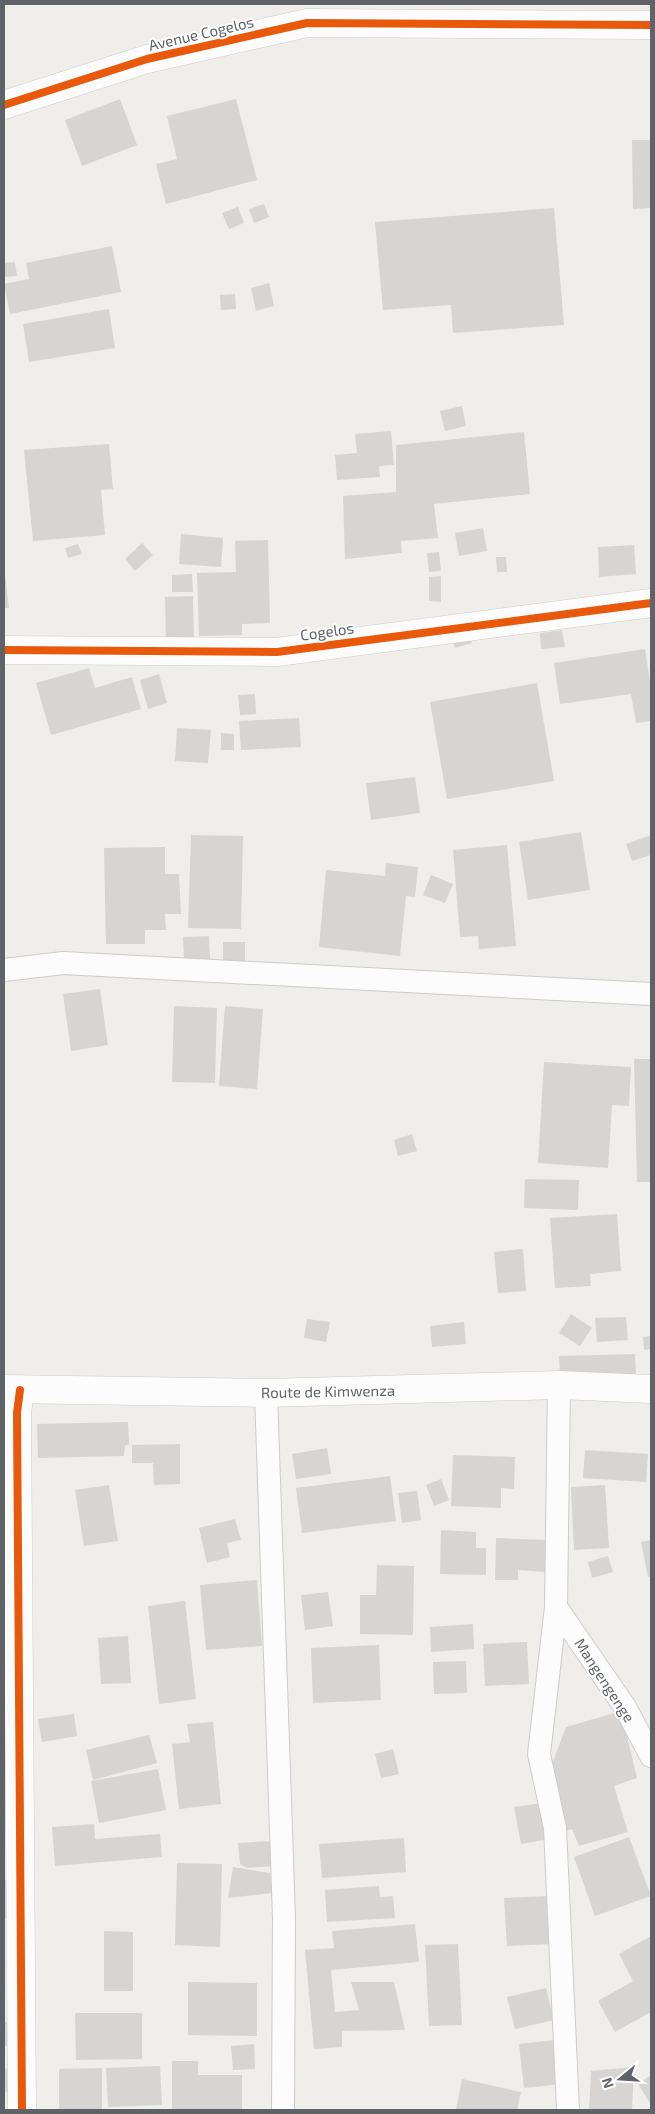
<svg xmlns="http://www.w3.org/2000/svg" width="655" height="2114" font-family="'Exo 2',sans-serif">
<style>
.building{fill:#d6d5d3}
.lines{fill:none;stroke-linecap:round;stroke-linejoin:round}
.lane-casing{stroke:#cbcccc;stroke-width:24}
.street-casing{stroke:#cbcccc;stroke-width:29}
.secondary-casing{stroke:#cacacb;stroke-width:29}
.lane{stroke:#fdfcfc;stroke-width:22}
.street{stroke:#fdfcfc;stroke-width:28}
.secondary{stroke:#fdfcfc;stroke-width:28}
.cycleway-casing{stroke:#fff;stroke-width:11}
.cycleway{stroke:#e8590c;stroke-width:8}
.labels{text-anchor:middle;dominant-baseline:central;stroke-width:4;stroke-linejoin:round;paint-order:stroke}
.street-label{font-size:15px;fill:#5f6368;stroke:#fff}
</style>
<rect width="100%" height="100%" fill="#efeeea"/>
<g class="building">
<polygon points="120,99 137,145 82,166 65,120"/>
<polygon points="236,99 257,180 166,204 156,164 177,159 167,116"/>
<polygon points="632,140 651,140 651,208 633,209"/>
<polygon points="264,204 269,217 254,223 249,209"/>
<polygon points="238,207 244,223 229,229 222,213"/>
<polygon points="554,208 564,325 453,333 451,305 383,310 375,222"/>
<polygon points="112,246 121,292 10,314 4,284 29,279 26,263"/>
<polygon points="15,262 17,276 5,277 4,263"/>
<polygon points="269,283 274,306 256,311 251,288"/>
<polygon points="235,294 236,309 221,310 220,295"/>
<polygon points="109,309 115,348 29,362 23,324"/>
<polygon points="462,406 466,426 445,431 440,411"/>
<polygon points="391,431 394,465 379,466 380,477 337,480 335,455 357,453 355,434"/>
<polygon points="524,432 530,494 434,504 438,538 401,541 402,553 345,559 343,496 396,492 396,445"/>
<polygon points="109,444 113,489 101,490 105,535 33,541 24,450"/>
<polygon points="483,528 487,551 459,556 455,533"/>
<polygon points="181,534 223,538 221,567 179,564"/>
<polygon points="268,540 270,623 242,624 242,635 199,636 197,573 236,572 235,541"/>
<polygon points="142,543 153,555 135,571 125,559"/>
<polygon points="78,544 82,554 68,558 65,548"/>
<polygon points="634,545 636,574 599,577 598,547"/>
<polygon points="439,552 441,571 429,572 427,553"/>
<polygon points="496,557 506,557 507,572 497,572"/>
<polygon points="4,566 9,608 4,608"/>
<polygon points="192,574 193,592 172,592 172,575"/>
<polygon points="441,576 441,602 429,601 429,577"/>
<polygon points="193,596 194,643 166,643 165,597"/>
<polygon points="467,630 472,643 455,648 451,635"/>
<polygon points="562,630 565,647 541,649 540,633"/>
<polygon points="645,649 651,688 651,721 636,723 631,694 560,704 554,663"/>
<polygon points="89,668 95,688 132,677 141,709 51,735 36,683"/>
<polygon points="159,674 167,703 148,709 140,680"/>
<polygon points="537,683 554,781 447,799 430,702"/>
<polygon points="255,694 256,714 240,715 238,695"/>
<polygon points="299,718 301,747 241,750 239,721"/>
<polygon points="177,728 211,730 208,763 175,761"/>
<polygon points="221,733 234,734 234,750 221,750"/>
<polygon points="415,777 420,813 371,820 366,783"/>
<polygon points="581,832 590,890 528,900 519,842"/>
<polygon points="191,835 243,836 241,929 188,928"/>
<polygon points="651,835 651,855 632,861 626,844"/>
<polygon points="507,845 516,946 479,949 478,936 460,937 453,850"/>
<polygon points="165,847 165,874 179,874 181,914 165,914 166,930 145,930 145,944 106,944 104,848"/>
<polygon points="386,863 418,867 415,897 406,896 400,956 319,947 326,870 385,876"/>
<polygon points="431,875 453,884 445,903 423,895"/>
<polygon points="209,936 210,959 184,960 183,937"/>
<rect x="223" y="942" width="22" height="21"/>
<polygon points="100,989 108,1045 71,1051 63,994"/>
<polygon points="174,1006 217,1008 215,1083 172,1082"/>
<polygon points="225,1006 263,1009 257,1089 219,1086"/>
<polygon points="634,1059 651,1059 651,1182 637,1182"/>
<polygon points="544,1062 631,1067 629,1106 612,1105 608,1168 538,1163"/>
<polygon points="412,1134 417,1151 398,1156 394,1140"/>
<polygon points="525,1179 579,1180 578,1210 524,1208"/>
<polygon points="617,1214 621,1271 590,1274 591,1286 555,1288 550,1218"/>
<polygon points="523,1249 526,1291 498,1293 494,1252"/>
<polygon points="571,1314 592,1328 580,1346 559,1333"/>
<polygon points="626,1317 628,1340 597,1342 595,1318"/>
<polygon points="307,1319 330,1322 326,1342 304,1338"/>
<polygon points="464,1322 466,1344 432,1347 430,1326"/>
<polygon points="651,1336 651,1349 644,1350 643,1337"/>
<polygon points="635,1354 636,1374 560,1375 559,1356"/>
<polygon points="128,1422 129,1444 125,1446 124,1456 38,1458 37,1424"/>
<polygon points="180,1444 180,1484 154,1485 153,1463 132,1463 132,1445"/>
<polygon points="327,1448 331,1474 296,1479 292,1454"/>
<polygon points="585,1450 648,1454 646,1482 583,1478"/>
<polygon points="453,1455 515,1457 514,1489 501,1488 501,1508 451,1506"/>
<polygon points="390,1476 396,1521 302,1533 296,1488"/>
<polygon points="441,1479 449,1500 434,1506 426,1485"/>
<polygon points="109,1485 118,1541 84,1546 75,1490"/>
<polygon points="605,1485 609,1548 574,1550 571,1487"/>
<polygon points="417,1491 421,1520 402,1523 398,1493"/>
<polygon points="235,1519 241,1540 227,1543 230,1557 207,1563 199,1528"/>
<polygon points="441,1530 476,1532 476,1548 486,1548 486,1575 440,1574"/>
<polygon points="496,1538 545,1540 545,1572 518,1570 518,1580 495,1580"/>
<polygon points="651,1540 651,1576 648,1577 641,1542"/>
<polygon points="608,1556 613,1572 592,1578 588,1562"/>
<polygon points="377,1565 414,1566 413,1635 360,1634 360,1595 376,1595"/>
<polygon points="257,1580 262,1646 206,1650 200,1585"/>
<polygon points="328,1592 333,1626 305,1630 301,1595"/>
<polygon points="185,1601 196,1699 159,1704 148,1606"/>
<polygon points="473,1624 474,1649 431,1652 430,1627"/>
<polygon points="128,1636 131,1683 101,1684 98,1638"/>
<polygon points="527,1642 529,1684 485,1686 483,1644"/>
<polygon points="379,1645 381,1700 313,1703 311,1648"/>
<polygon points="466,1661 467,1693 434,1694 433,1662"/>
<polygon points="621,1711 637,1778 614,1786 628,1832 579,1846 572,1829 562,1832 546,1780 566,1727"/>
<polygon points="74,1714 77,1736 42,1742 38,1719"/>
<polygon points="213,1722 221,1804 179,1809 172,1744 190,1742 187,1724"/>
<polygon points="149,1735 157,1763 93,1780 86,1750"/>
<polygon points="393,1749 399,1774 381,1778 375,1754"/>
<polygon points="158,1769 166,1810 99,1823 91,1781"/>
<polygon points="542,1803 549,1839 521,1844 514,1807"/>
<polygon points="94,1824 95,1839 160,1834 162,1857 55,1866 52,1827"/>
<polygon points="629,1837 651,1896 595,1916 574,1857"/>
<polygon points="404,1838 406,1872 322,1878 319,1844"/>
<polygon points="274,1841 275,1866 247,1868 240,1864 238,1843"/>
<polygon points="177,1863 222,1864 220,1947 175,1945"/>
<polygon points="233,1867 270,1873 272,1893 228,1898"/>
<polygon points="4,1880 13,1880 17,1918 4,1919"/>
<polygon points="379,1886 380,1897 393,1896 395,1918 327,1922 325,1890"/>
<polygon points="549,1896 551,1944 507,1946 504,1898"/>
<polygon points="415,1924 419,1962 331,1970 335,2012 359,2010 351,1982 394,1982 405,2030 342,2031 342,2047 314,2049 305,1950 334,1948 332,1931"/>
<polygon points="104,1931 133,1932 133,1991 104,1991"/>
<polygon points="651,1936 651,2012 615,2032 598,2001 633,1981 619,1954"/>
<polygon points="458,1944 462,2025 429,2026 425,1945"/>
<polygon points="188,1982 257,1983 257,2036 188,2035"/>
<polygon points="546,1988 554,2020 515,2029 507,1997"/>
<polygon points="75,2013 142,2013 142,2059 76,2060"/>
<polygon points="18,2021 19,2045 4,2046 4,2022"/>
<polygon points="556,2040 561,2084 524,2088 519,2044"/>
<polygon points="254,2044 255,2069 233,2070 231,2046"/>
<polygon points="172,2061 198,2061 198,2075 242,2075 242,2110 172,2110"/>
<polygon points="160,2066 162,2105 108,2107 106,2068"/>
<polygon points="634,2067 632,2110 589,2110 591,2071"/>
<polygon points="4,2068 21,2071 18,2093 4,2092"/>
<polygon points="102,2068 102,2110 59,2110 59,2069"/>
<polygon points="651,2075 651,2105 638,2084"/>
<polygon points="462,2079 521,2092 517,2110 456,2110"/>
</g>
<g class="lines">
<defs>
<g id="lane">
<polyline points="4,970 63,963 651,994"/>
<polyline points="559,1385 556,1607 539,1754 555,1828 568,2110"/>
<polyline points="266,1393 284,1918 283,2110"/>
<polyline points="556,1607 625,1707 651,1756"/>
</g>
<g id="street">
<polyline points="4,105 147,59 307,23 651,25"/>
<polyline points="4,650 277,652 651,603"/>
<polyline points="20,1390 17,1413 22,2110"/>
</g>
<polyline id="secondary" points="4,1389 266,1393 559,1385 651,1389"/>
</defs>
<use href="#lane" class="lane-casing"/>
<use href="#street" class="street-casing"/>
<use href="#secondary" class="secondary-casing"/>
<use href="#lane" class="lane"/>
<use href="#street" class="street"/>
<use href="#secondary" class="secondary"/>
<defs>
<g id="cycleway">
<polyline points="4,105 147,59 307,23 651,25"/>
<polyline points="4,650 277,652 651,603"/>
<polyline points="20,1390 17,1413 22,2110"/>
</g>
</defs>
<use href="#cycleway" class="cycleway-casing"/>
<use href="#cycleway" class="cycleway"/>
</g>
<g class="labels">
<g class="street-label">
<text transform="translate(201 33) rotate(-13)">Avenue Cogelos</text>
<text transform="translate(327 631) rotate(-8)">Cogelos</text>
<text transform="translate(328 1391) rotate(-1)">Route de Kimwenza</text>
<text transform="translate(605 1680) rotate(57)">Mangengenge</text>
</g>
</g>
<rect width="655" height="2114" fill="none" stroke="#5f6368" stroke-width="10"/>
<g transform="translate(620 2079) rotate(252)" stroke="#ffffff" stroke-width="4" paint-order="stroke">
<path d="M0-4L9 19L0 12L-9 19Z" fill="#5f6368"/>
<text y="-8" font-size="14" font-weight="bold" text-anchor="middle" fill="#5f6368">N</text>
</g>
</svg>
